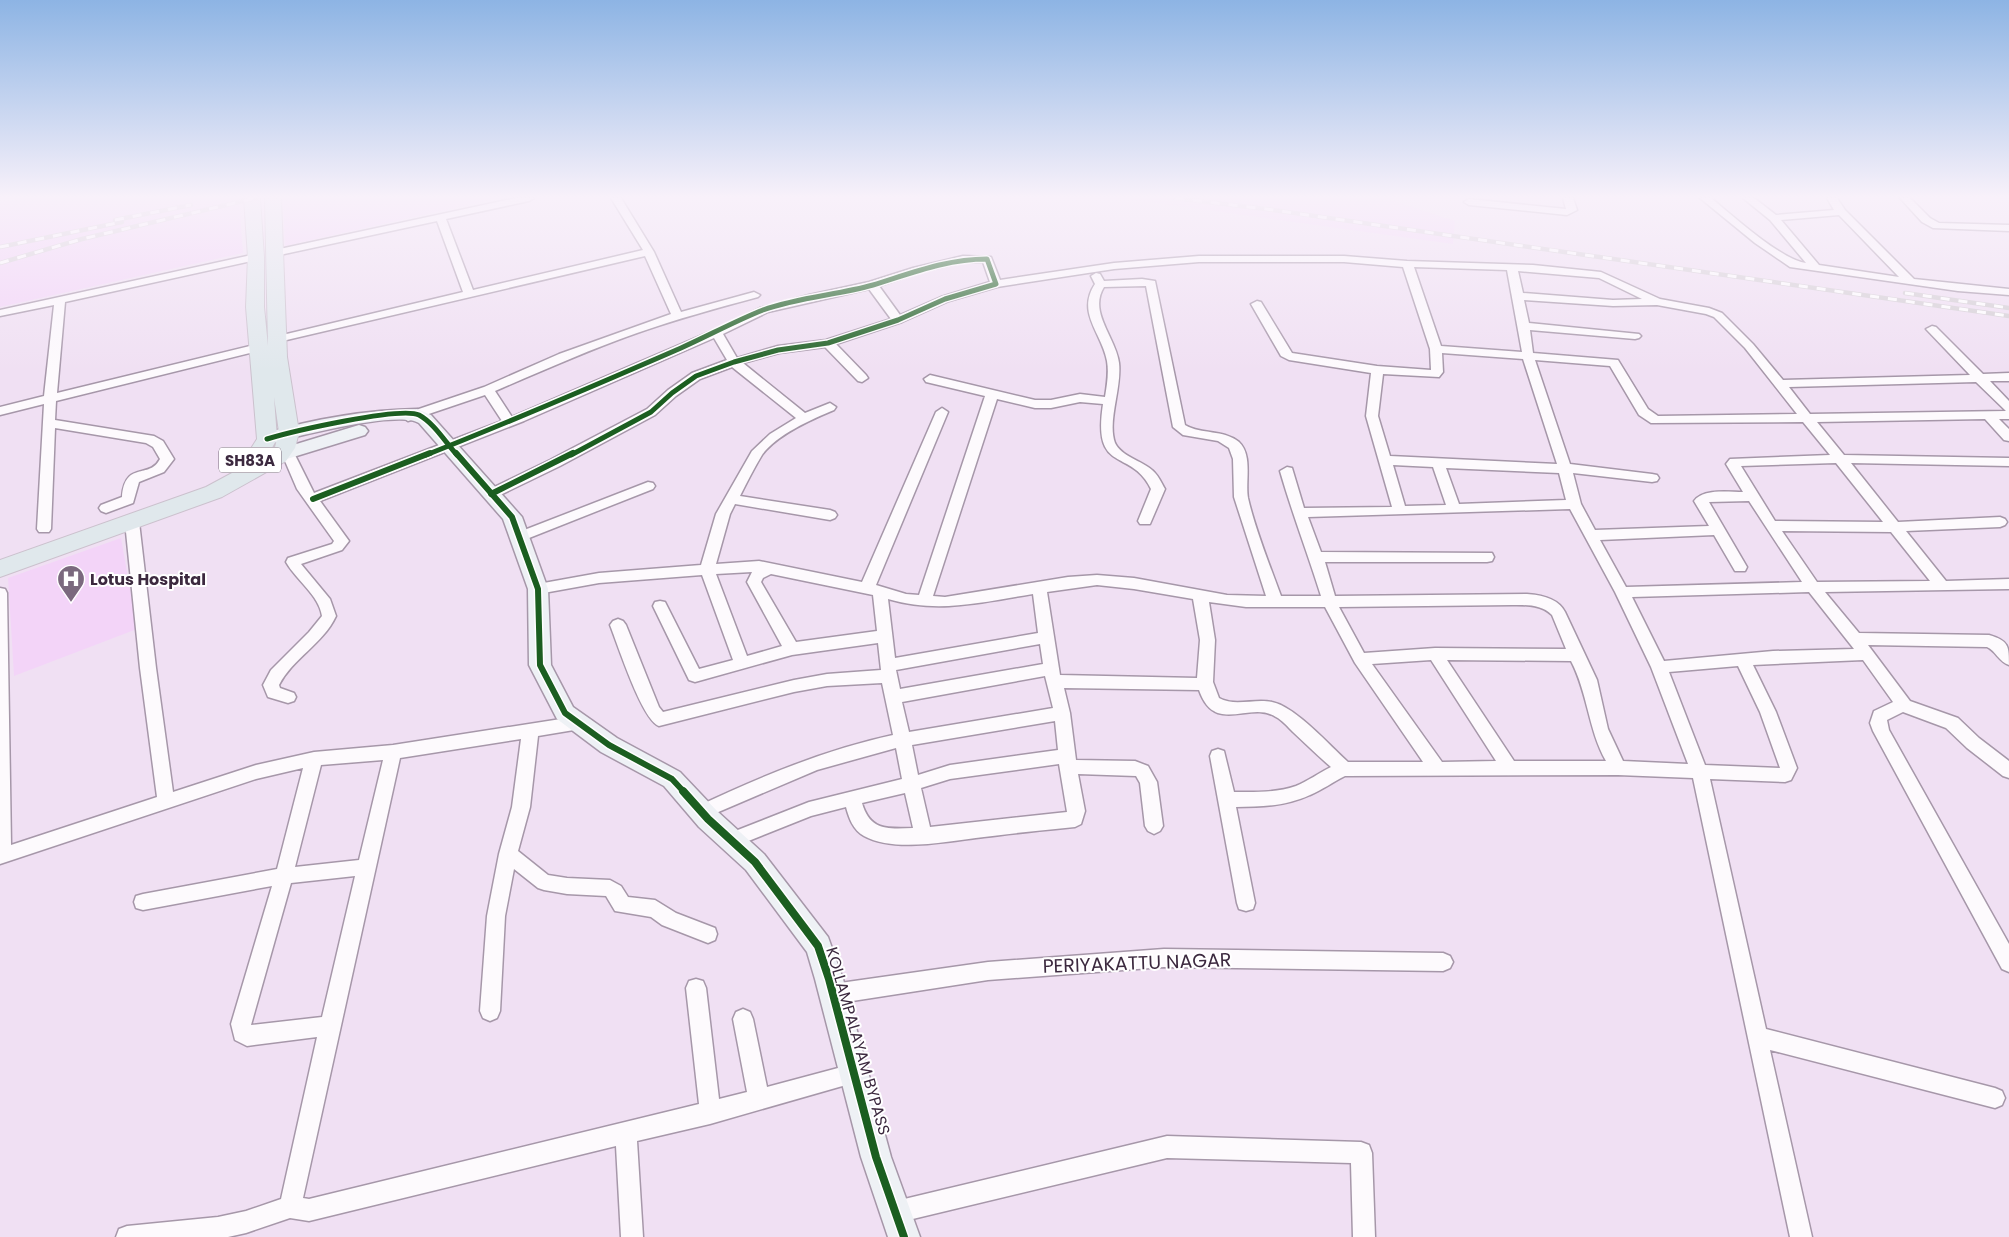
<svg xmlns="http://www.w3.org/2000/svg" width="2009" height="1237" font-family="Poppins,sans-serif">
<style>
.built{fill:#f3d4f8}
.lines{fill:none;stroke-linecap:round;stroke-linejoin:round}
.street-casing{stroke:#a697a9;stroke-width:3}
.secondary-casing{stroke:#a697a9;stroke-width:3}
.primary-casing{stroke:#cbc1cd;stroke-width:2}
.street{fill:#fdfafd;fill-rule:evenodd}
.secondary{fill:#eef1f5;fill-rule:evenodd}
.primary{fill:#e0e8ec;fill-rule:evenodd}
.rail-casing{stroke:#d4cfd4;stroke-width:4.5}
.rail{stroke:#fff;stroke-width:3;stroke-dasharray:9;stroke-linecap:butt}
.cycleway-far2-casing{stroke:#fff;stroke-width:8}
.cycleway-far1-casing{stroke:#fff;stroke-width:9}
.cycleway-casing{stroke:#fff;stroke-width:11}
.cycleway-far2{stroke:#1b5e20;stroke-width:5}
.cycleway-far1{stroke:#1b5e20;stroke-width:6}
.cycleway{stroke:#1b5e20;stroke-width:8}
.labels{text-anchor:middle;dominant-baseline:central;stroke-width:4;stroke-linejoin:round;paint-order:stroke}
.shield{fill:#fff;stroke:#766979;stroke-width:1}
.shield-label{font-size:15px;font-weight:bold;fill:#3c293f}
.poi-label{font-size:16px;font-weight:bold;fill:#3c293f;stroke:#fff;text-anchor:start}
.street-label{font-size:16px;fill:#3c293f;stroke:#fff}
.near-street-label{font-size:19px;fill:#3c293f;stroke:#fff}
</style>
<rect width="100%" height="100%" fill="#f0e0f3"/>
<g class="built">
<polygon points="25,198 239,198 243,253 0,307 0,202"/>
<polygon points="283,198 498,198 285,246"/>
<polygon points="1121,198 1385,198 1455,221 1453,244"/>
<polygon points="121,538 137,629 14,676 8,578"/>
</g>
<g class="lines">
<defs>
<g id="street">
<path d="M516 198H534L529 201 446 219 473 290 643 250 611 198H621L654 252 681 312 754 292 760 295 758 297C717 308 677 319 637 333 588 350 542 371 495 391L512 417 712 331 760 308 809 295 869 282 913 268 963 256 991 257 1000 280 1114 263 1199 256H1344L1407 261 1533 265 1601 272 1660 299 1709 308 1722 313 1753 344 1783 380 1970 375 1926 329 1932 326 1936 327 1983 374 2009 373V381H1990L2009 401V419H1999L2009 429V441L2004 440 1985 419 1817 422 1844 455 2009 458V466L1851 463 1898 522 2000 517 2005 519 2007 522 2005 525 2000 527 1906 531 1946 581 2009 579V589L1825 592 1859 633 1989 635C2009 641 2009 646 2009 665 1999 662 1996 651 1987 647L1868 645 1910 701 1958 718 1979 738 2009 761V778L2003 776 1967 748 1946 728 1903 712 1887 720 1889 730 2009 944V972L2002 969 1873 731 1870 723 1874 711 1893 702 1863 660 1753 665 1776 712 1797 768 1791 780 1785 782 1710 779 1766 1029 1995 1088 2002 1091 2005 1098 2002 1105 1995 1108 1770 1050 1812 1237H1790L1693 778 1618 775 1345 776C1333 782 1322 790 1310 795 1286 806 1262 807 1236 807L1255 903 1253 909 1246 911 1239 909 1237 903 1210 756 1212 751 1218 749 1224 751 1234 792C1254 792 1276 793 1296 786 1308 781 1319 773 1331 767 1318 756 1306 744 1293 732 1288 727 1282 720 1276 717 1250 700 1215 736 1199 690L1064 688 1070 713 1076 760 1135 761 1148 766 1157 782 1163 826 1160 831 1154 834 1148 831 1145 826 1140 783 1136 776 1078 774 1085 811 1081 824 1075 827C1045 830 1014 833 984 837 949 841 895 853 864 836 853 830 849 818 846 807L811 816 731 848 725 845 722 840 725 835 809 802 902 779 896 748 817 770 702 819 696 817 693 812 696 807C760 777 824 750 893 735L882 683 827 686 794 692 659 726C642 720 618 645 610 625L613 621 618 619 623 621 626 625 659 707 663 712 794 680 827 674 881 670 878 643 792 655 695 682 689 680 653 606 655 602 660 601 665 602 699 669 733 660 702 575 599 583 538 594 533 593 531 589 533 585 538 584 599 573 701 565 716 514 752 451 770 434 796 418 732 367 700 379 676 396 655 415 560 466 496 497H486L484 494 486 491 550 460 647 409 668 390 692 373 727 360 714 338 524 421 320 501 349 541 342 550 301 564 330 599 336 616C323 644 293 658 279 685L280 688 294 693 296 697 294 701 288 703 268 697 263 685 271 670 309 632 322 616C319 595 296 580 286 562L288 558 332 544 334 541 297 489 282 454 283 451H293L314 493 502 421 485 395 408 421 402 417 404 414 484 387 559 354 671 314 645 256 278 342 272 339 274 337 463 292 437 221 275 256 270 253 275 250ZM963 262H983L990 282 941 297 900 315 879 286 920 272ZM1199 262H1344L1403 267 1430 349 1431 370 1377 366 1292 353 1261 302 1257 301 1251 304 1281 356 1289 360 1371 373 1366 416 1392 507 1304 508 1292 468 1287 467 1280 471C1292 513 1308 554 1321 596H1281C1270 566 1255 529 1248 498 1245 482 1253 455 1239 442 1223 429 1202 435 1185 425L1155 281 1142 279 1104 281 1100 274 1096 273 1091 276 1095 284C1076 313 1102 333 1107 361 1109 373 1107 385 1105 397L1080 394 1051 400H1035L930 375 924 379 926 382 985 396 919 595 906 594 876 585 948 412 942 408 936 412 862 582 759 561 716 564 730 514 735 504 830 520 835 518 837 515 835 512 830 510 740 496C747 482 754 468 762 455 776 435 812 419 834 410L836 407 830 403 805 413 743 363 779 353 825 347 858 381 862 382 868 378 866 375 836 344 902 322 949 301 997 287 1114 269ZM1414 267 1507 270 1522 352 1441 346ZM1518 271 1599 278 1642 299 1613 300 1523 293ZM1146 286 1173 427 1183 435 1218 441 1229 448 1233 459 1234 497 1266 596 1227 595 1134 578 1097 575 1068 577 945 597 933 596 997 399 1035 408H1051L1080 402 1103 404C1092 476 1131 447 1151 489L1138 521 1140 524H1150L1165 489C1161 482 1158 475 1152 470 1142 461 1121 456 1115 443 1107 421 1122 388 1119 363 1116 338 1088 312 1104 287ZM869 289 891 319 826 340 778 346 737 358 723 334 768 312ZM1524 300 1613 306 1657 305 1706 314 1714 317 1745 348 1797 414 1658 416 1648 409 1618 360 1533 353 1530 330 1635 339 1639 338 1641 336 1639 334 1529 323ZM1442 353 1523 359 1557 464 1390 456 1378 416 1383 374 1439 377 1443 372ZM1535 360 1610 366 1639 415 1651 423 1803 422 1830 455 1730 459 1726 464 1743 492C1729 492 1703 488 1694 501L1709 526 1595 530 1581 504 1573 473 1652 482 1657 481 1659 478 1657 475 1652 474 1570 464ZM1976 382 2006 411 1810 414 1789 387ZM1836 463 1883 522 1775 521 1741 466ZM1393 465 1433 467 1446 505 1405 506ZM1446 468 1559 473 1566 500 1459 504ZM1749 501 1802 582 1626 587 1600 540 1714 535 1735 571H1745L1747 567 1709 502ZM1570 509 1615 592 1651 667 1688 764 1623 761 1608 729 1597 680 1565 612C1558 598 1541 595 1527 594L1335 596 1325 562H1487L1492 561 1494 557 1492 553 1321 552 1308 517ZM1782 531 1891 532 1930 581 1817 582ZM752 572 747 582 782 646 747 656 716 574ZM771 574 873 595 877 631 796 642 761 582 763 578ZM1097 585 1134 589 1193 599 1200 640 1197 678 1060 675 1047 592ZM1809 592 1854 649 1773 651 1664 661 1632 597ZM1033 594 1038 633 895 658 888 599C939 614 982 602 1033 594ZM1209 602 1246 607H1325L1355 663 1423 762H1348C1329 745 1296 707 1272 702 1255 698 1235 707 1219 698L1213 682 1215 640ZM1512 605C1526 605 1541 604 1552 615L1566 649 1435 648 1364 653 1339 607ZM1040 644 1043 664 900 689 896 670ZM1431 660 1496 761 1442 762 1372 664ZM1447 660 1571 661C1588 693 1588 729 1606 761H1514ZM1738 666 1760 712 1780 768 1705 765 1669 672ZM1045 676 1053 708 909 732 902 702ZM1055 721 1058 750 950 765 918 775 912 745ZM1059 764 1067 812 930 827 921 788 950 779ZM905 793 913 828C888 829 870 831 862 803Z"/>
<polygon points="1563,198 1573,198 1577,210 1567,215 1469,205 1464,202 1469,199 1566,209"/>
<path d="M1700 198H1711C1732 215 1781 260 1806 263L1770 220 1743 198H1754L1776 215 1834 210 1827 198H1837L1845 210 1914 279 2009 289V295L1958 291 1790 267 1755 243ZM1839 215 1899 277 1819 265 1781 220Z"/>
<polygon points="1900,198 1910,198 1930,218 1939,223 2009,225 2009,231 1933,228 1922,222"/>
<path d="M256 254 260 255 261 257 260 259 65 302 57 393 258 344 264 348 262 350 56 401 55 420 154 436 163 441 174 459 164 472 139 482 133 503 106 513 101 511 99 508 101 505 122 497C125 460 149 480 160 459L153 447 146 443 55 428 51 529 49 532H39L37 529 44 404 0 415V407L44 396 54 305 0 316V310Z"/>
<polygon points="648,482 653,483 655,486 653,489 524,540 514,540 512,537 514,534"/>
<path d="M132 517 137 519 139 522 156 668 173 792 256 765 314 752 393 745 580 716 586 718 588 723 586 728 538 736 530 807 518 851 548 875 567 878 610 880 621 886 628 897 655 900 676 913 715 928 717 934 715 940 708 943 662 925 651 917 615 911 606 896 567 894 544 890 538 888 514 869 505 916 500 1011 497 1018 490 1021 483 1018 480 1011 487 916 499 854 512 807 521 739 400 758 303 1198 309 1199 699 1104 686 988 689 981 696 979 703 981 706 988 719 1099 747 1092 733 1019 736 1012 743 1009 750 1012 753 1019 767 1087 853 1064 860 1067 863 1074 860 1081 710 1124 637 1141 643 1237H621L616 1146 309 1221 290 1218 246 1233 228 1237H116L119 1229 127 1226 218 1217 246 1211 281 1199 317 1037 247 1046 235 1040 231 1024 272 886 143 910 136 908 134 902 136 896 143 894 277 869 303 768 256 779 0 864V588L5 589 7 593 11 845 157 797 140 668 125 522 127 519ZM383 760 359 860 295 867 321 765ZM355 876 322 1017 251 1025 291 883Z"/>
<polygon points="1164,949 1443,953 1450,956 1453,962 1450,968 1443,971 1164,967 988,980 833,1004 826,1001 823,994 826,987 833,984 988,962"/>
<polygon points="1167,1136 1361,1142 1369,1145 1372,1153 1375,1237 1353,1237 1351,1163 1167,1158 896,1223 888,1220 885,1212 888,1204 896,1201"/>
</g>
<g id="secondary">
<path d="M417 409 431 415 522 517 548 589 551 665 573 707 617 738 680 772 717 811 764 854 828 937 843 979 891 1157 920 1237H888L861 1157 815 979 807 952 746 870 699 827 664 786 601 752 557 719 529 665 528 589 503 519 419 423C399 410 298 436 272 443L266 441 263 437 266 433C314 419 366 410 417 409Z"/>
<polygon points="359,425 365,427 368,431 365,435 264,466 257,464 255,460 257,456"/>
</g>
<path id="primary" d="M244 198H260L264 257V307L268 346 265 198H281L287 357 299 432 295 448 286 461 222 497 0 577V560L206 487 232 473 229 468 232 463 250 450 257 439 246 307 248 257ZM274 397 279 432 277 439ZM277 439 275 447 269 453Z"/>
</defs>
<use href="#street" class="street-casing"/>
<use href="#secondary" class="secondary-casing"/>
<use href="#primary" class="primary-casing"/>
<use href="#street" class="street"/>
<use href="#secondary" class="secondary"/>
<use href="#primary" class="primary"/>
<defs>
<g id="rail">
<polyline points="1175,198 1266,209 2009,316"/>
<polyline points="115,220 191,205"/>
<polyline points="0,247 122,222"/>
<polyline points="0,263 82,239 256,198"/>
<polyline points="1905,293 2009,308"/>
</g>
</defs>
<use href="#rail" class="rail-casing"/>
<use href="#rail" class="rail"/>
<defs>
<g id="cycleway-far2">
<path d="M267 439C290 432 401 406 419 415 434 423 446 443 457 455"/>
<path d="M426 455C512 421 596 385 681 348 708 336 735 321 763 310 798 297 838 295 873 285 912 273 947 259 987 259L996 284 945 299 898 320 828 343 778 350 734 362 696 376 672 393 651 412 571 455"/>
</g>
<g id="cycleway-far1">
<polyline points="456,453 512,517 538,589 540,665 565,713 609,745 672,779 684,792"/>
<polyline points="491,494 573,453"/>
<polyline points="313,499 430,453"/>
</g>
<polyline id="cycleway" points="683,791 708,819 755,862 818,946 829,979 876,1157 904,1237"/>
</defs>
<use href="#cycleway-far2" class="cycleway-far2-casing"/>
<use href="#cycleway-far1" class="cycleway-far1-casing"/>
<use href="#cycleway" class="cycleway-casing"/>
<use href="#cycleway-far2" class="cycleway-far2"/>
<use href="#cycleway-far1" class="cycleway-far1"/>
<use href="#cycleway" class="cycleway"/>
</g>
<linearGradient id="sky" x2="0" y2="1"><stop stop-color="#8db4e4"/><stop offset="0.53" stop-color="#f8f1fa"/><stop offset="1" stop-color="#f8f1fa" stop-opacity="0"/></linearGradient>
<rect width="2009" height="371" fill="url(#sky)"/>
<defs>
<symbol id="hospital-pin" viewBox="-11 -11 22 30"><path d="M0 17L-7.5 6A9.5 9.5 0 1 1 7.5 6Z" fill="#7b697e" stroke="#fff"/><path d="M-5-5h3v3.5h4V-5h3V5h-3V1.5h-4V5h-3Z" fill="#fff"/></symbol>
</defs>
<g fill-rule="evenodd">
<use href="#hospital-pin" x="55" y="563" width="32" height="43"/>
</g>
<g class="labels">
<rect class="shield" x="219" y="447.5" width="62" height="25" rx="4"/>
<g class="shield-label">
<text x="250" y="460">SH83A</text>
</g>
<g class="poi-label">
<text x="90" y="579">Lotus Hospital</text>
</g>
<g class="street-label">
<text transform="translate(858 1041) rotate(74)">KOLLAMPALAYAM BYPASS</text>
</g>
<g class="near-street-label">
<text transform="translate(1137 963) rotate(-2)">PERIYAKATTU NAGAR</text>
</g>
</g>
</svg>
